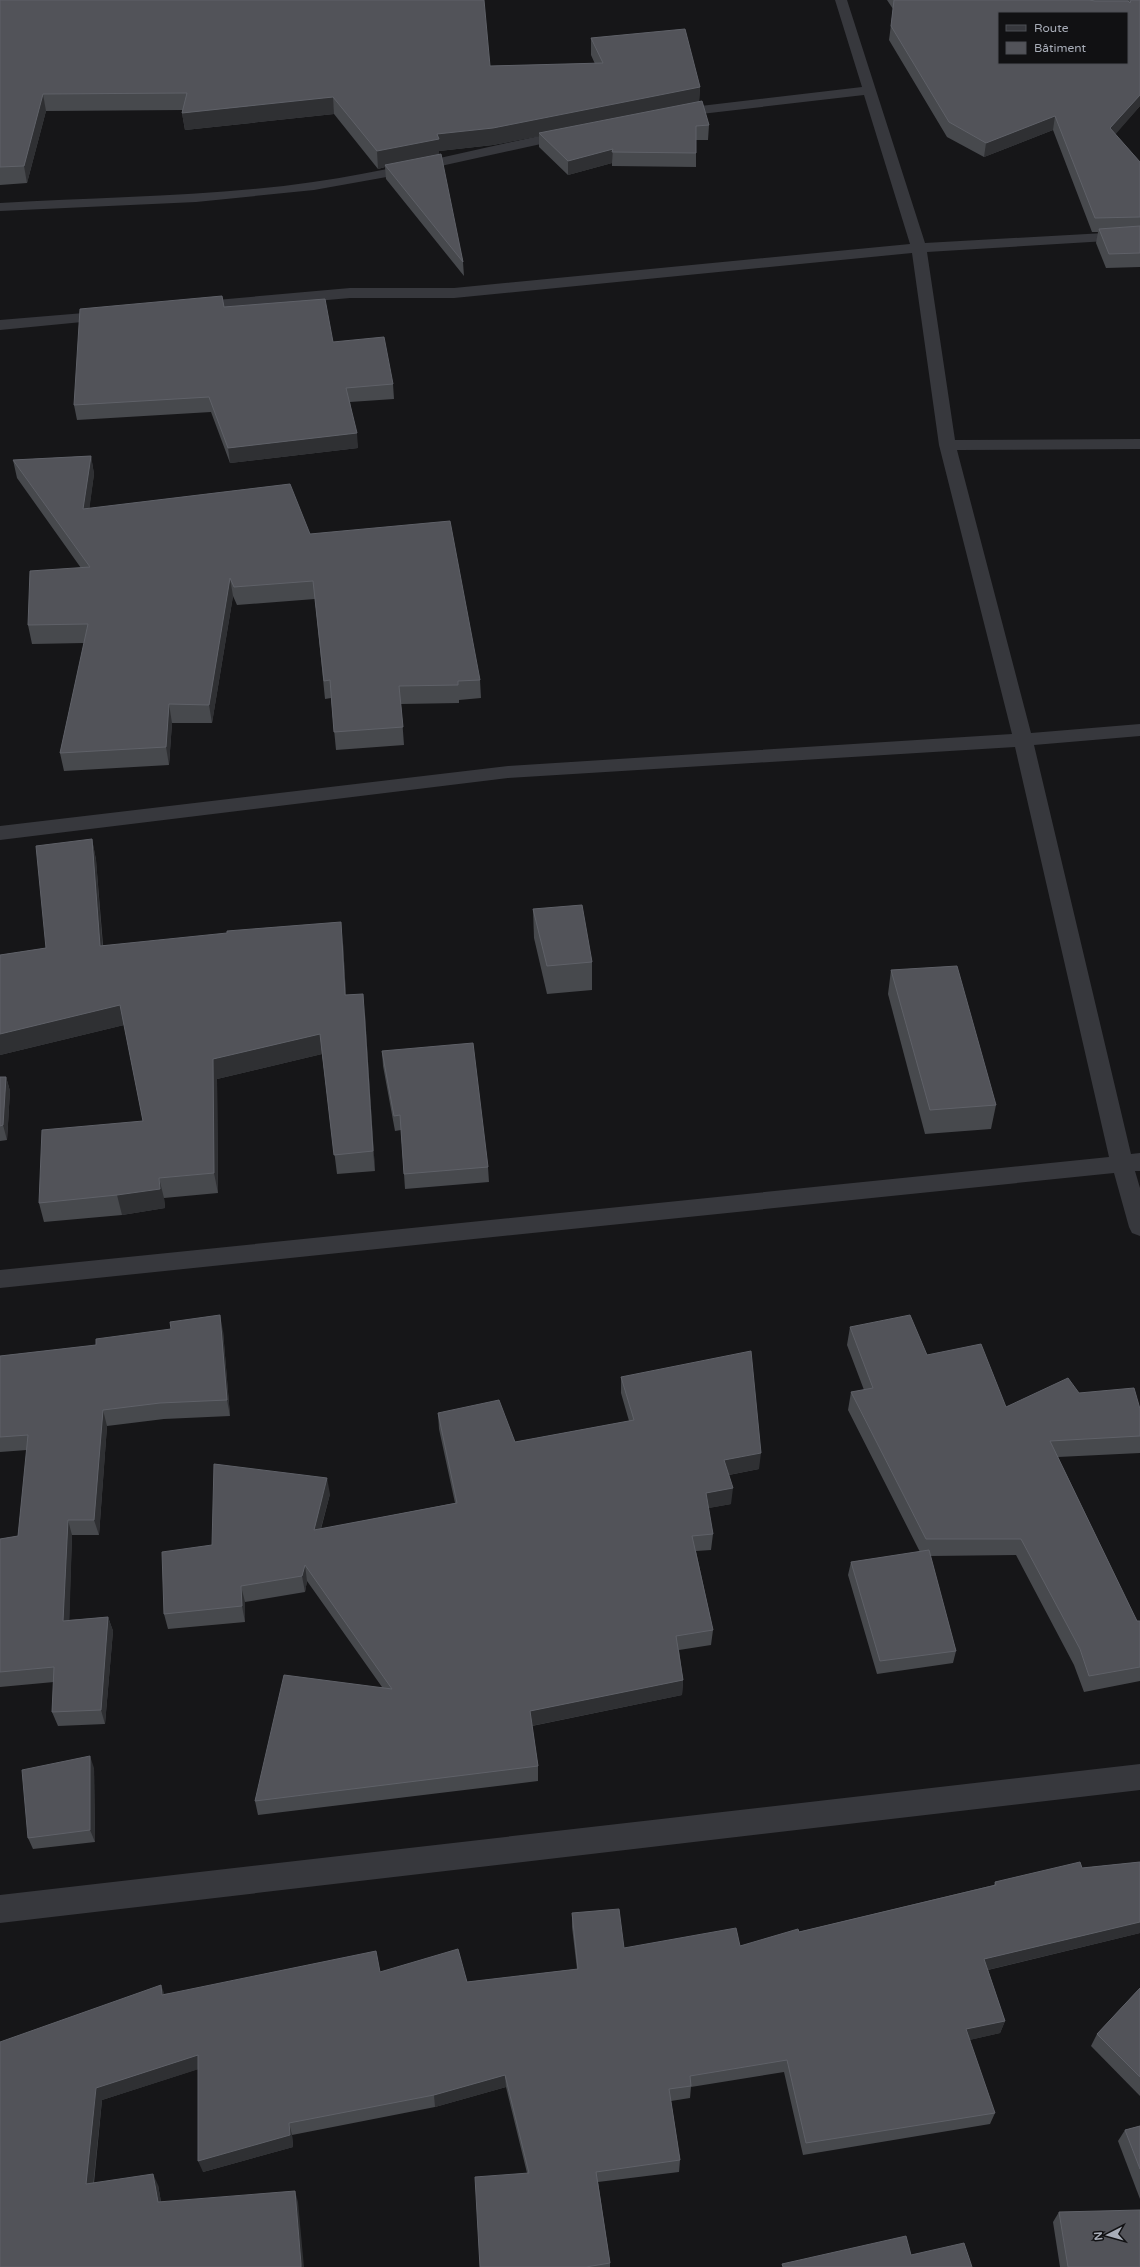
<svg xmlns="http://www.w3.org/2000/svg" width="1140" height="2267" font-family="'Varela Round',sans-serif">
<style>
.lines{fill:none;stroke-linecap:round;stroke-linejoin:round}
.minor{fill:#37383d;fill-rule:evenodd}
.wall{fill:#47494d}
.shaded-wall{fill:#2f3033}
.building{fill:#525359;stroke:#5f6168;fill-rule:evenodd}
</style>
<rect width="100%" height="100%" fill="#161618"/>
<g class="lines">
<g class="minor">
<polygon points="835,0 847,0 925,243 1140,231 1140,239 927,252 955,440 1140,439 1140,449 957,450 1031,733 1140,724 1140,736 1034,745 1131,1154 1140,1153 1140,1171 1135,1171 1140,1188 1140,1236 1132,1233 1129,1227 1114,1173 0,1288 0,1270 1109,1157 1015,747 508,778 0,840 0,826 508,766 1012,734 939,445 912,253 454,298 350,298 194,312 189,310 186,307 189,304 194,302 350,288 454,288 910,244 864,95 675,117 668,113 675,109 862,87"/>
<path d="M568 130 575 134 573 137 409 173 314 190 196 202 0 211V203C104 197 210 197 313 182 399 170 483 147 568 130Z"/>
<polygon points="108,311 113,313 116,316 113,319 0,330 0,320"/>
<polygon points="1140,1764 1140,1790 0,1923 0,1895"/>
</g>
</g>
<g class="wall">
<polygon points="0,0 490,66 595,64 591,55 591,38 700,87 699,101 709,125 708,140 696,140 696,167 612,166 612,163 568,175 539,147 539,136 493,145 439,151 439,154 463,262 464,276 386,179 385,167 378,169 334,114 185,130 182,113 183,110 46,111 27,183 0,185"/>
<polygon points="887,0 1140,0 1140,106 1115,134 1140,162 1140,267 1106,268 1096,243 1098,232 1092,232 1053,130 984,157 947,137 889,40 893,9"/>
<polygon points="224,307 333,342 393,384 394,399 350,402 358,448 230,463 211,412 77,420 74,405"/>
<polygon points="91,456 94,474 89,509 310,534 480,680 481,698 459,700 459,703 401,704 404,745 336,750 331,698 325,699 315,599 237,605 233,596 212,723 172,723 169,765 64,771 60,753 84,643 32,644 28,625 81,568 17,478 13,460"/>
<polygon points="92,839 96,860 103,945 343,943 346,995 365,1014 375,1171 337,1174 322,1054 217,1079 218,1193 164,1198 165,1208 122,1215 44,1222 39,1203 143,1121 124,1025 0,1055 0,955 46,948"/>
<polygon points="533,909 592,962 592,990 547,994 534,938"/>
<polygon points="891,970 996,1105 991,1129 925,1134 888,994"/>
<polygon points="382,1051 488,1167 489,1182 405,1189 401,1130 395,1131 383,1066"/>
<polygon points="0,1077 6,1077 10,1091 7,1140 0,1141"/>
<polygon points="850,1327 927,1355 1006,1407 1079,1393 1140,1409 1140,1453 1058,1457 1137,1621 1140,1621 1140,1681 1084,1692 1074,1665 1016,1555 930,1556 956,1651 953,1663 877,1674 848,1575 851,1562 920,1552 848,1410 851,1392 864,1390 847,1345"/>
<polygon points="223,1331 230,1416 164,1419 107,1426 99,1535 72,1535 69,1620 108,1617 113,1631 105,1724 58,1726 52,1712 54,1682 0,1687 0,1539 18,1536 27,1450 0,1452 0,1356"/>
<polygon points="621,1377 759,1469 729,1475 731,1504 708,1508 713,1534 711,1550 696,1551 713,1630 711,1645 679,1650 683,1680 682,1695 532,1726 538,1766 538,1781 258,1815 255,1801 382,1687 307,1581 305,1592 245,1602 245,1622 168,1629 164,1614 212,1545 330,1494 321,1529 455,1503 439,1429 438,1413 515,1442 629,1421 621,1393"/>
<polygon points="94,1768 95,1842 33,1849 28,1838"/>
<polygon points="1140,1862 1140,1933 988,1970 1005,2021 1000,2033 969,2040 995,2113 990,2124 803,2155 784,2072 691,2087 690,2098 671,2101 680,2160 679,2172 598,2182 610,2263 610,2267 480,2267 527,2173 506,2087 435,2107 292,2135 293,2147 203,2172 198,2069 102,2100 94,2183 158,2185 161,2202 298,2202 0,2267 164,1994 380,1972 467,1982 577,1969 572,1927 572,1913 624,1948 740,1946 994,1885 995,1882 1082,1868"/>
<polygon points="1140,1988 1140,2096 1091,2046 1097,2034"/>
<polygon points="1140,2126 1140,2199 1118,2141 1125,2130"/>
<polygon points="1059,2212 1140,2267 1060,2267 1053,2222"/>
</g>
<g class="shaded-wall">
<polygon points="700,87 699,104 539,133 539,136 493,145 439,151 439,157 385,165 385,167 378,169 377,151 437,134"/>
<polygon points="43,94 46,111 27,183 24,166"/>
<polygon points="1140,95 1140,106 1108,143 1110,128"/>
<polygon points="333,97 334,114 185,130 182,113"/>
<polygon points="1055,116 1053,130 984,157 986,143"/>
<polygon points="613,149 612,163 568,175 568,161"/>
<polygon points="357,433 358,448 230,463 228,448"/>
<polygon points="91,456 94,474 87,527 83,509"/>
<polygon points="230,578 233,596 212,723 209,705"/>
<polygon points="169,704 172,723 169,765 166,747"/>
<polygon points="92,839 96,860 104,966 100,946"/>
<polygon points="341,922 343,943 347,1016 345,995"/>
<polygon points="363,994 365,1014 375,1171 373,1151"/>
<polygon points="120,1005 124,1025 0,1055 0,1034"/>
<polygon points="320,1034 322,1054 217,1079 218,1193 214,1173 213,1059"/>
<polygon points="6,1077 10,1091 7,1140 3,1125"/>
<polygon points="159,1178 164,1198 165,1208 122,1215 117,1195"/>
<polygon points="220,1315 223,1331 230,1416 227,1400"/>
<polygon points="103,1410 107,1426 99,1535 94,1520"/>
<polygon points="761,1453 759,1469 723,1476 724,1460"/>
<polygon points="327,1478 330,1494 316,1546 314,1530"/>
<polygon points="733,1488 731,1504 704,1509 706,1493"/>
<polygon points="68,1520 72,1535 69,1635 63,1621"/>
<polygon points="305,1565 307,1581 305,1592 302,1576"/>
<polygon points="241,1586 245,1602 245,1622 242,1606"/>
<polygon points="108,1617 113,1631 105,1724 101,1710"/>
<polygon points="683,1680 682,1695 531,1726 530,1711"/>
<polygon points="90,1756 94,1768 95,1842 90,1830"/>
<polygon points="1140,1922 1140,1933 979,1972 984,1959"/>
<polygon points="161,1985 166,1998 162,1995"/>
<polygon points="1005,2021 1000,2033 961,2042 966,2029"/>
<polygon points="198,2055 202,2068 102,2100 92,2195 86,2184 96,2088"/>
<polygon points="505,2075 506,2087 435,2107 434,2095"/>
<polygon points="289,2123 292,2135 293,2147 203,2172 198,2161"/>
<polygon points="153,2174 158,2185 163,2213 158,2202"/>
<polygon points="295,2191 298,2202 304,2267 301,2267"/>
</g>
<g class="building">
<polygon points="0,0 484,0 490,66 603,63 591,38 685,29 700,87 493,128 437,134 439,139 377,151 333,97 182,113 187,93 43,94 24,166 0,167"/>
<path d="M894 0H1089L1095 1H1128L1130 3 1131 0H1140V95L1110 128 1140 162V217L1095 218 1055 116 986 143 949 122 891 26ZM999 13H1127V63H999Z"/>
<polygon points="702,101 709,125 696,126 696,153 612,152 613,149 568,161 539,133"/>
<polygon points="441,154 463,262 385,165"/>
<polygon points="1140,226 1140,253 1109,254 1099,229"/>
<polygon points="222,296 224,307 325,299 333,342 384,337 393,384 346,388 357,433 228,448 209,397 74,405 80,309"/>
<polygon points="91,456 83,509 290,484 310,534 450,521 480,680 458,681 458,685 399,686 403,727 334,732 330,680 324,681 313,581 234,587 230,578 209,705 169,704 166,747 60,753 88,624 28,625 30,571 90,567 13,460"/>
<polygon points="92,839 100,946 227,933 227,931 341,922 345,995 363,994 373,1151 334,1155 320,1034 213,1059 214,1173 159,1178 160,1189 117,1195 39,1203 42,1130 143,1121 120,1005 0,1034 0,955 46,948 36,846"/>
<polygon points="582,905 592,962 547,966 533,909"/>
<polygon points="957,966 996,1105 930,1110 891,970"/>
<polygon points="473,1043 488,1167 404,1174 400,1115 394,1116 382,1051"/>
<polygon points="0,1077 6,1077 3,1125 0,1126"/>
<polygon points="220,1315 227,1400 160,1403 103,1410 94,1520 68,1520 63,1621 108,1617 101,1710 52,1712 54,1667 0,1672 0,1539 18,1536 28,1435 0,1437 0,1356 96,1345 96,1339 171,1329 170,1322"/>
<polygon points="910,1315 927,1355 981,1344 1006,1407 1068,1378 1079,1393 1134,1388 1140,1409 1140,1436 1050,1441 1137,1621 1140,1621 1140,1667 1089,1676 1080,1649 1021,1539 926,1539 851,1392 873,1388 850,1327"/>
<polygon points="751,1351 761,1453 724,1460 733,1488 706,1493 713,1534 692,1536 713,1630 676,1636 683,1680 530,1711 538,1766 255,1801 284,1675 392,1689 305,1565 302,1576 241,1586 242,1606 164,1614 162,1552 212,1545 214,1464 327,1478 314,1530 457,1503 438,1413 499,1400 515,1442 634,1420 621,1377"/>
<polygon points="929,1550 956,1651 880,1661 851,1562"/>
<polygon points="90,1756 90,1830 28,1838 22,1770"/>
<polygon points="1080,1862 1082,1868 1140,1862 1140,1922 984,1959 1005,2021 966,2029 995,2113 806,2143 787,2060 690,2076 691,2086 669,2089 680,2160 596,2172 610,2263 586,2267 480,2267 475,2177 529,2173 505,2075 434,2095 289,2123 290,2135 198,2161 198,2055 96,2088 86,2184 153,2174 158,2202 295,2191 301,2264 301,2267 0,2267 0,2042 161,1985 162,1995 376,1951 380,1972 458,1949 467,1982 578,1969 572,1913 619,1909 624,1948 736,1928 740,1946 798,1929 799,1932 996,1885 995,1882"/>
<polygon points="1140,1988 1140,2077 1097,2034"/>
<polygon points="1140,2126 1140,2169 1125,2130"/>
<polygon points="1140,2210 1140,2267 1068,2267 1059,2212"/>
<polygon points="906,2236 911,2255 964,2243 972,2267 783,2267 782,2264"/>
</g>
<rect x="998" y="12" width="130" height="52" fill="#111113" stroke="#4d4f55"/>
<rect x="1006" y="25" width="20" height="6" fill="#37383d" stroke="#4d4f55"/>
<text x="1034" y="32" font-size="12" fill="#a8adb8">Route</text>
<rect x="1006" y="42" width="20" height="12" fill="#525359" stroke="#4d4f55"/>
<text x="1034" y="52" font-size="12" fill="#a8adb8">Bâtiment</text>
<g transform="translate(1108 2235) rotate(264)" stroke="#111113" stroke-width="3" paint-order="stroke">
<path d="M0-3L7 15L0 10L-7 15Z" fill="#a8adb8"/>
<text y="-6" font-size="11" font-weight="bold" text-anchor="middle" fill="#a8adb8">N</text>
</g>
</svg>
